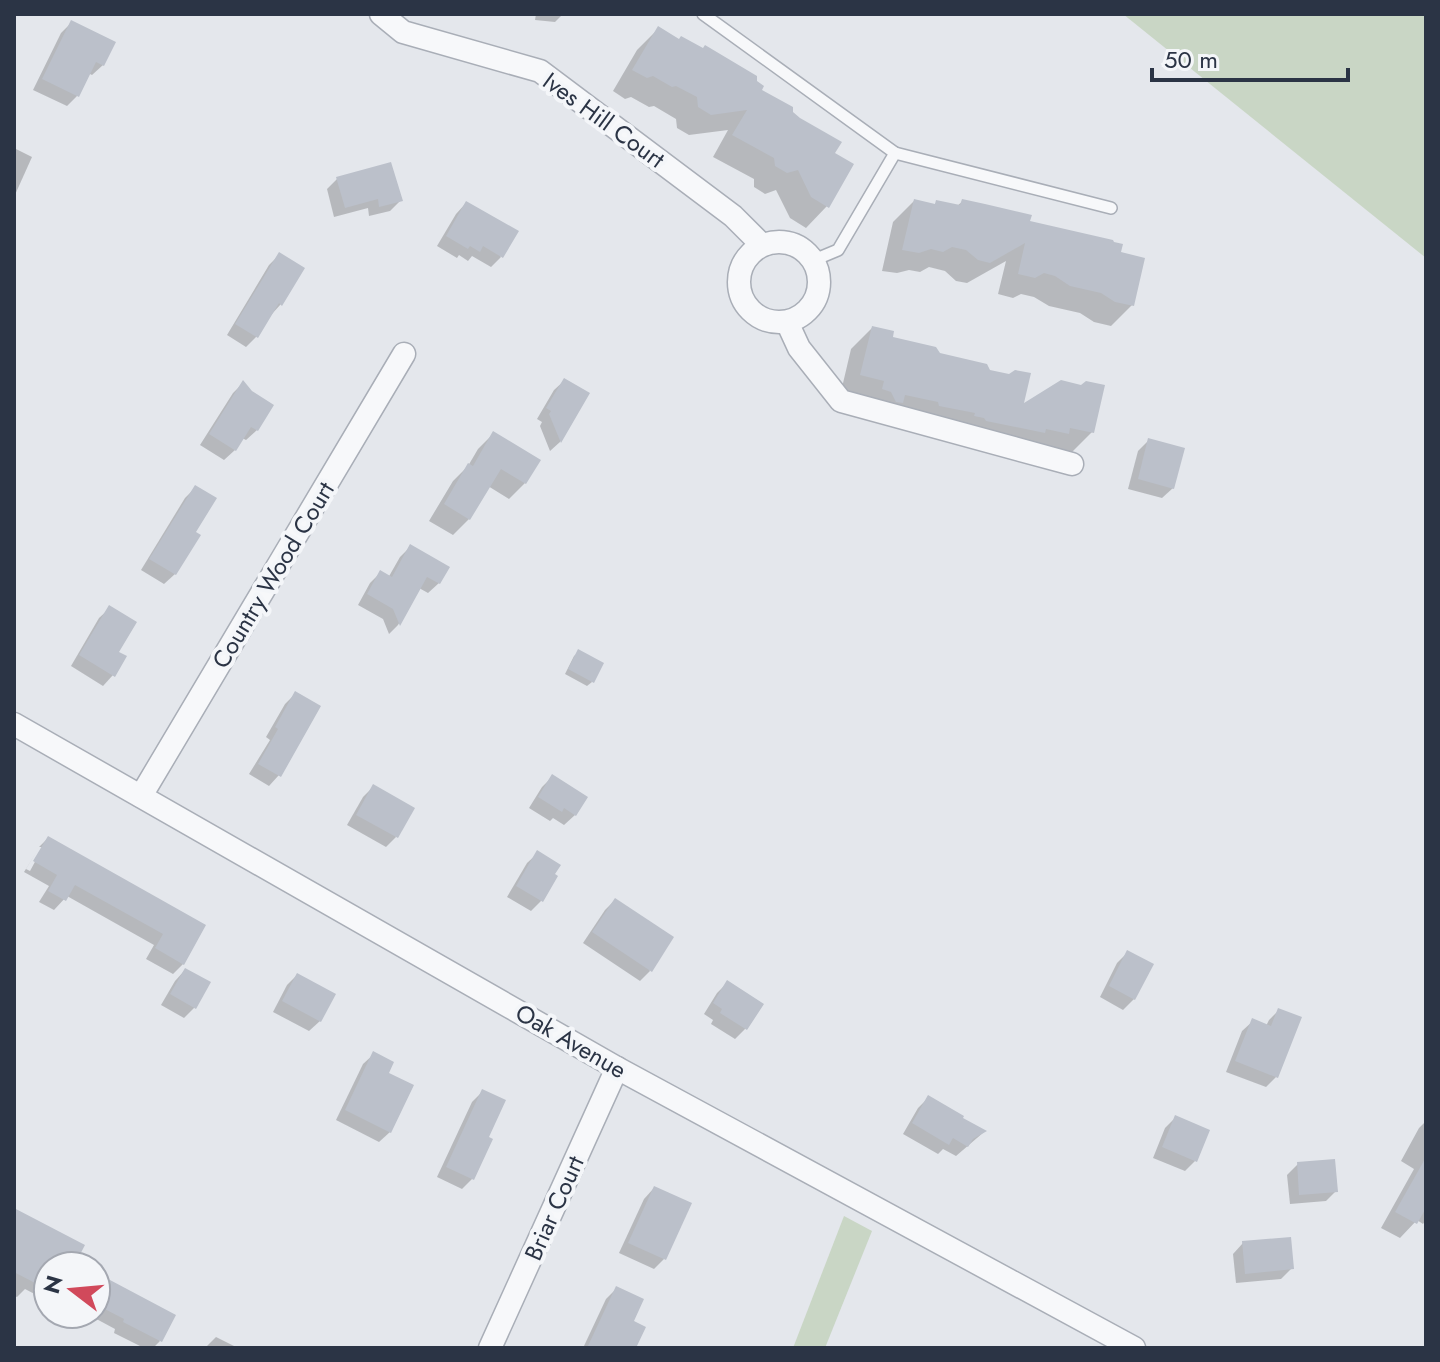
<svg xmlns="http://www.w3.org/2000/svg" width="1440" height="1362" font-family="Jost,sans-serif">
<style>
.green{fill:#c9d6c5}
.shadow{fill:#0003}
.building{fill:#bbc0ca}
.lines{fill:none;stroke-linecap:round;stroke-linejoin:round}
.lane-casing{stroke:#a9aeb7;stroke-width:14}
.street-casing{stroke:#a9aeb7;stroke-width:25}
.lane{stroke:#f7f8fa;stroke-width:11}
.street{stroke:#f7f8fa;stroke-width:22}
.labels{text-anchor:middle;dominant-baseline:central;stroke-width:8;stroke-linejoin:round;paint-order:stroke}
.street-label{font-size:24px;fill:#2b3445;stroke:#f4f6f9}
</style>
<rect width="100%" height="100%" fill="#e4e7ec"/>
<g class="green">
<polygon points="1123,14 1426,14 1426,258"/>
<polygon points="844,1216 872,1231 825,1348 793,1348"/>
</g>
<g class="shadow">
<polygon points="536,14 563,14 555,22 535,20"/>
<polygon points="72,22 103,65 92,75 88,73 77,96 67,106 33,90 61,33"/>
<polygon points="658,29 759,91 791,113 832,154 827,206 806,228 790,218 776,190 765,194 754,187 754,179 713,157 728,130 689,135 677,128 676,119 654,106 649,107 631,97 625,99 613,91 637,50"/>
<polygon points="14,148 32,157 14,197"/>
<polygon points="337,179 401,200 390,211 369,216 368,208 334,217 327,189"/>
<polygon points="914,201 934,205 937,202 957,206 963,201 1119,254 1132,305 1111,326 1094,322 1080,313 1049,306 1034,297 1021,294 1013,298 998,294 1006,261 967,283 956,281 945,271 929,267 920,272 909,270 897,273 882,271 893,222"/>
<polygon points="466,203 501,257 491,267 472,256 468,261 459,255 457,258 437,246 456,214"/>
<polygon points="280,254 281,304 271,315 256,337 246,347 227,335 269,265"/>
<polygon points="872,328 890,339 938,355 1022,407 1092,432 1071,453 888,416 880,424 875,422 870,412 840,396 851,349"/>
<polygon points="565,380 588,394 560,442 550,451 540,426 542,422 537,419 554,390"/>
<polygon points="243,383 257,430 246,440 242,438 235,450 224,460 200,445 233,393"/>
<polygon points="494,433 525,483 509,499 488,486 469,519 453,535 429,521 453,481 468,466 478,449"/>
<polygon points="1148,441 1173,488 1162,498 1128,489 1138,451"/>
<polygon points="196,487 194,533 175,574 164,584 141,570 185,498"/>
<polygon points="410,547 439,583 428,593 419,588 398,625 389,634 383,619 358,605 370,583 380,573 388,578 400,557"/>
<polygon points="110,608 116,652 113,675 103,686 71,666 99,618"/>
<polygon points="579,652 592,682 587,686 565,674 574,656"/>
<polygon points="296,693 279,775 269,786 249,774 270,740 266,737 285,704"/>
<polygon points="552,777 575,815 564,825 553,818 550,821 529,808 542,787"/>
<polygon points="373,787 396,837 386,847 347,825 363,797"/>
<polygon points="48,838 203,925 183,964 173,974 146,959 154,945 67,896 54,910 39,902 49,886 24,872 39,848 26,869 30,871 43,847 39,847"/>
<polygon points="538,853 541,901 531,911 507,897 527,863"/>
<polygon points="615,900 650,971 640,981 583,943 605,910"/>
<polygon points="1127,953 1134,999 1123,1010 1100,997 1117,963"/>
<polygon points="185,970 208,983 194,1008 184,1018 161,1005 175,981"/>
<polygon points="297,975 320,1021 309,1031 273,1012 287,985"/>
<polygon points="727,983 761,1005 745,1029 735,1039 711,1024 713,1020 704,1014 717,993"/>
<polygon points="1279,1010 1276,1077 1266,1087 1226,1072 1242,1031 1253,1021 1266,1026 1269,1020"/>
<polygon points="374,1054 386,1073 390,1132 379,1142 336,1120 363,1064"/>
<polygon points="482,1092 473,1178 462,1189 437,1177 472,1102"/>
<polygon points="928,1098 960,1118 984,1132 956,1156 943,1149 938,1154 903,1134 918,1108"/>
<polygon points="1176,1117 1195,1161 1185,1171 1153,1158 1165,1128"/>
<polygon points="1426,1121 1426,1220 1423,1224 1417,1220 1400,1238 1381,1228 1414,1169 1401,1161 1419,1128"/>
<polygon points="1298,1164 1336,1191 1326,1201 1290,1204 1287,1175"/>
<polygon points="654,1188 664,1259 654,1269 619,1253 644,1199"/>
<polygon points="14,1215 72,1266 48,1266 48,1298 46,1300 25,1289 17,1297 14,1296"/>
<polygon points="1243,1243 1292,1268 1281,1279 1236,1283 1233,1254"/>
<polygon points="110,1283 160,1341 153,1348 144,1348 114,1333 115,1329 89,1315 96,1314 96,1301 100,1293"/>
<polygon points="616,1289 631,1322 634,1348 583,1348 606,1299"/>
<polygon points="216,1337 238,1348 205,1348"/>
</g>
<g class="building">
<polygon points="71,20 116,42 104,66 96,62 79,97 42,79"/>
<polygon points="658,26 679,39 681,36 703,48 705,45 757,76 757,81 764,86 762,90 793,107 793,112 800,118 842,142 835,153 854,164 829,208 811,197 798,170 787,173 775,166 774,158 732,135 747,110 711,115 698,107 697,97 676,86 672,87 653,76 647,78 632,70"/>
<polygon points="391,162 403,201 379,207 378,199 345,208 336,177"/>
<polygon points="914,199 935,204 936,200 960,205 962,199 985,204 1032,215 1030,221 1113,240 1114,242 1123,244 1121,252 1145,258 1134,306 1115,302 1101,293 1070,286 1055,276 1044,273 1035,278 1018,274 1025,243 990,263 978,260 966,250 952,247 943,252 931,249 919,253 902,250"/>
<polygon points="466,201 519,231 503,258 483,246 480,252 470,246 468,249 446,236"/>
<polygon points="279,252 305,268 282,306 279,303 258,338 235,324"/>
<polygon points="872,326 894,331 893,337 936,347 940,353 987,364 990,370 1009,374 1015,370 1031,373 1024,403 1061,380 1081,385 1086,381 1105,385 1094,433 1070,428 1069,434 1046,429 1045,433 986,421 984,418 974,416 975,413 939,406 938,402 905,395 903,403 896,402 891,392 882,389 884,381 860,375"/>
<polygon points="564,378 590,393 561,443 549,414 551,411 546,408"/>
<polygon points="243,380 252,391 274,405 258,431 251,427 236,451 209,434"/>
<polygon points="493,431 541,460 526,484 501,469 470,520 444,504 468,463 473,466"/>
<polygon points="1148,438 1185,448 1174,489 1138,479"/>
<polygon points="195,485 217,498 196,532 201,535 176,575 149,559"/>
<polygon points="410,544 450,567 440,584 427,577 400,626 393,609 367,594 380,570 392,577"/>
<polygon points="109,605 137,622 119,652 127,656 115,677 79,655"/>
<polygon points="578,649 604,663 594,683 568,669"/>
<polygon points="295,691 321,706 281,777 258,764 278,729 275,727"/>
<polygon points="552,774 588,797 576,816 564,808 562,812 538,797"/>
<polygon points="373,784 415,808 398,838 356,815"/>
<polygon points="48,836 206,925 184,965 155,948 163,934 75,885 66,901 48,891 57,875 33,861"/>
<polygon points="537,850 561,865 555,874 558,876 543,902 516,886"/>
<polygon points="615,898 674,937 652,972 592,932"/>
<polygon points="1127,950 1154,964 1135,1000 1109,986"/>
<polygon points="185,968 211,982 196,1009 170,994"/>
<polygon points="297,973 336,994 321,1022 282,1001"/>
<polygon points="727,980 764,1004 747,1030 720,1013 722,1009 713,1003"/>
<polygon points="1278,1008 1302,1017 1278,1078 1235,1061 1252,1018 1271,1026"/>
<polygon points="373,1051 394,1062 389,1073 414,1085 391,1133 345,1110"/>
<polygon points="482,1089 506,1100 489,1137 493,1139 474,1180 446,1167"/>
<polygon points="928,1095 964,1116 963,1118 987,1131 973,1139 968,1147 953,1138 949,1145 912,1123"/>
<polygon points="1175,1115 1210,1130 1197,1162 1162,1147"/>
<polygon points="1426,1157 1426,1208 1417,1224 1395,1212"/>
<polygon points="1335,1159 1338,1192 1299,1195 1297,1162"/>
<polygon points="654,1186 692,1203 666,1260 628,1243"/>
<polygon points="14,1208 85,1245 74,1266 48,1266 48,1278 40,1273 35,1283 14,1272"/>
<polygon points="1291,1237 1294,1269 1245,1274 1242,1241"/>
<polygon points="110,1280 176,1315 162,1342 123,1322 124,1319 97,1305"/>
<polygon points="616,1286 644,1299 634,1321 646,1327 636,1348 587,1348"/>
</g>
<g class="lines">
<defs>
<g id="lane">
<polyline points="703,14 895,153 838,250 814,260"/>
<polyline points="895,153 1111,208"/>
</g>
<g id="street">
<polyline points="381,14 403,32 540,71 733,216 762,245"/>
<circle cx="779" cy="282" r="40"/>
<polyline points="787,322 799,348 841,401 1072,464"/>
<polyline points="14,724 617,1068 1134,1348"/>
<polyline points="141,796 404,354"/>
<polyline points="490,1348 617,1068"/>
</g>
</defs>
<use href="#lane" class="lane-casing"/>
<use href="#street" class="street-casing"/>
<use href="#lane" class="lane"/>
<use href="#street" class="street"/>
</g>
<g class="labels">
<g class="street-label">
<text transform="translate(604 120) rotate(36)">Ives Hill Court</text>
<text transform="translate(273 575) rotate(-59)">Country Wood Court</text>
<text transform="translate(571 1041) rotate(30)">Oak Avenue</text>
<text transform="translate(554 1208) rotate(-66)">Briar Court</text>
</g>
</g>
<rect width="1440" height="1362" fill="none" stroke="#2b3445" stroke-width="32"/>
<g transform="translate(72 1290) rotate(286)"><circle r="38" fill="#f4f6f9" stroke="#a4a8b1" stroke-width="2"/>
<path d="M0-6L14 30L0 20L-14 30Z" fill="#d1495b"/>
<text y="-12" font-size="22" font-weight="bold" text-anchor="middle" fill="#2b3445">N</text>
</g>
<path d="M1152 68v12h196v-12" fill="none" stroke="#2b3445" stroke-width="4"/>
<text x="1164" y="68" font-size="24" fill="#2b3445" stroke="#f4f6f9" stroke-width="6" paint-order="stroke">50 m</text>
</svg>
